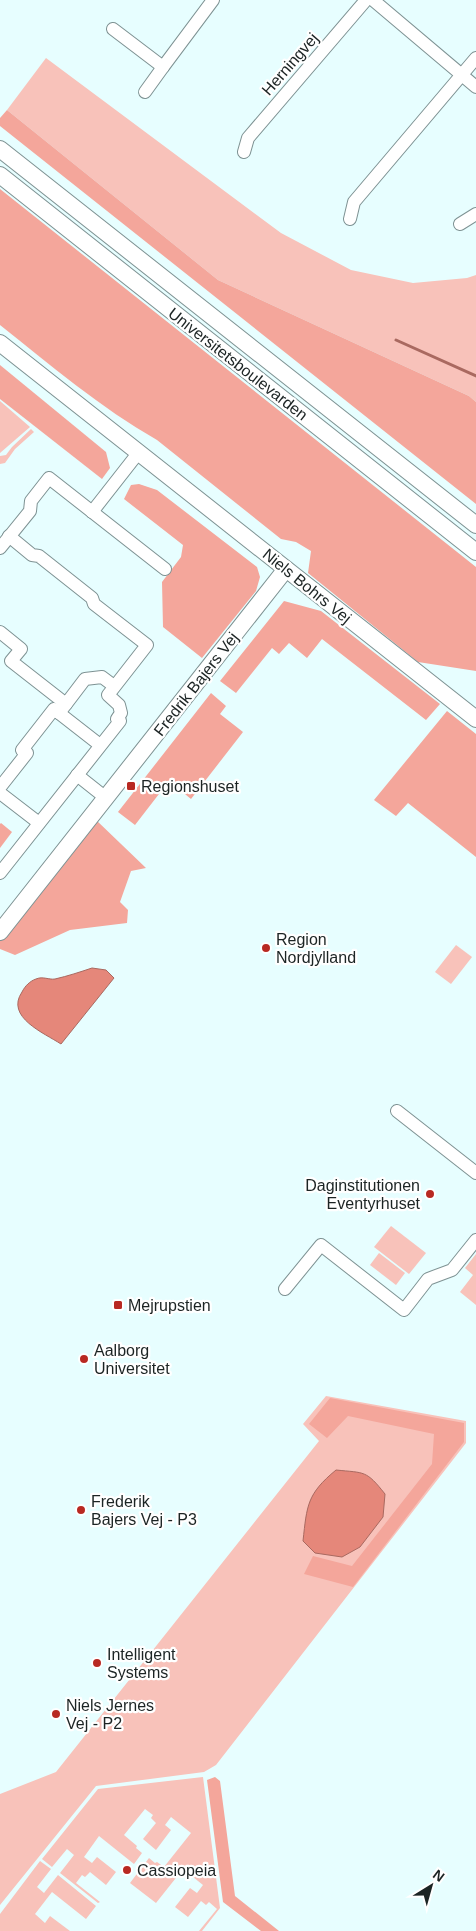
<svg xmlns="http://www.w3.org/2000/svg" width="476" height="1931" font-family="Arial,sans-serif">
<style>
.green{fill:#f8c2ba}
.forest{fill:#f4a69b}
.water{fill:#e5877a;stroke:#a96960}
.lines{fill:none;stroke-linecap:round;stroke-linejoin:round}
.stream{stroke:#a96960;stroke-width:3}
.street-casing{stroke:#7e9293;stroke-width:14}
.secondary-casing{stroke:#7e9293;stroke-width:18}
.street{stroke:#fff;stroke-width:12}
.secondary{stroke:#fff;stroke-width:16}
.poi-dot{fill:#b82922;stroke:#fff;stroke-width:2}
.labels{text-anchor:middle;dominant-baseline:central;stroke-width:4.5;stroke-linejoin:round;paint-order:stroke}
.street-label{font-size:16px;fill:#1c2424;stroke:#fff}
.poi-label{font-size:16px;fill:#1c2424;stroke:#fff;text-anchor:start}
</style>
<rect width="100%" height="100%" fill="#e7feff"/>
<g class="green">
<polygon points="46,58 281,233 351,270 413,283 467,278 476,275 476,402 469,396 218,280 7,110"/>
<polygon points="0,401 30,427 0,453"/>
<polygon points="31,429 34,432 15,449 5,463 0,464 0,456 6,455 12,447"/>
<polygon points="456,945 472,957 451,984 435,972"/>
<polygon points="391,1226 426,1253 409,1274 374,1247"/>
<polygon points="379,1253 405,1273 396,1285 370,1265"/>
<polygon points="476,1254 476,1305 460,1292 473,1275 465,1268"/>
<polygon points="326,1396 466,1421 466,1443 216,1765 204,1772 96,1786 0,1905 0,1794 56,1772 319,1441 303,1424"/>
<polygon points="203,1777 220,1908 202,1931 199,1931 217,1909 209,1902 206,1905 201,1901 188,1917 175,1907 190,1888 197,1893 203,1885 183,1869 156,1903 130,1883 149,1858 155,1863 157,1862 164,1867 191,1833 171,1817 165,1825 171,1830 156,1850 143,1839 156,1823 151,1818 153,1815 145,1809 124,1835 137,1846 136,1848 142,1853 134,1864 99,1836 84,1857 92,1863 97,1857 116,1872 106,1885 90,1872 85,1877 82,1875 76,1883 100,1902 98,1903 60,1873 74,1855 67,1849 52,1867 42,1859 98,1789"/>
<polygon points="40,1861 51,1869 37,1887 44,1893 58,1875 96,1906 86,1919 52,1892 35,1914 45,1923 50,1916 70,1931 0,1931 0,1914"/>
</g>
<g class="forest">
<polygon points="7,110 218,280 469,396 476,402 476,504 0,126 0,118"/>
<path d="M0 189 476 567V671L418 662 308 573 311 551 296 542 281 539 157 440C101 408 50 365 0 325Z"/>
<polygon points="0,365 106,452 110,468 102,479 0,399"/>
<polygon points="139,484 157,490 257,567 260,577 256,591 202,658 163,627 162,582 181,557 183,545 124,499 131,485"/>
<polygon points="284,601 321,611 440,704 426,720 322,639 307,658 289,643 279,654 272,648 236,693 220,681"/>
<polygon points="211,693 226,706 220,714 243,732 191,799 169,781 135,825 118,812"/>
<polygon points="447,711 476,734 476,857 408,803 396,816 374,800"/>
<polygon points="95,819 146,868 131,871 120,902 128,910 127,923 70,930 15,955 0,949 0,940"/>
<polygon points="1,823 12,832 0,848 0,824"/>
<polygon points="330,1398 464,1423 464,1442 353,1587 304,1574 313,1556 352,1566 432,1464 434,1434 348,1416 327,1438 309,1424"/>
<polygon points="215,1777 220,1781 235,1896 279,1931 261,1931 223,1902 207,1780"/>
</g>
<g class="water">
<path d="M92 968 106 970 114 978 61 1044C44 1033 5 1017 22 992 25 986 30 981 36 979 43 976 49 980 55 979 68 976 80 972 92 968Z"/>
<path d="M336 1470C365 1473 366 1470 385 1494L383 1517 360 1547 342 1557 315 1553 303 1541C307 1505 307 1494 336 1470Z"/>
</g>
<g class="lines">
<polyline class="stream" points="396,340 476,376"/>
<defs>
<g id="street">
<polyline points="373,0 476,87"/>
<polyline points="113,29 163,67 213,0"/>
<polyline points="145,92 163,67"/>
<polyline points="244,152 248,138 366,0"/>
<polyline points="350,219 354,202 476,58"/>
<polyline points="460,224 476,214"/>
<polyline points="92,512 139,452"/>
<polyline points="0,548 30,511 31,501 49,478 165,569"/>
<polyline points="0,632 21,649 11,661 66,704 85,679 102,677 114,686"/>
<polyline points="59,713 100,745"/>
<polyline points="77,775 106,798"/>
<polyline points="1,786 27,753 22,750 54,709 59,713 66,704"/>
<polyline points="0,793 39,823"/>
<polyline points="0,873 120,721 117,719 121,713 119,705 108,695 147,645 94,604 92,598 39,556 32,555 9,536"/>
<polyline points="397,1111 476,1173"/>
<polyline points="285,1289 321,1245 404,1310 428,1279 452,1270 476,1240"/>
</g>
<g id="secondary">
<polyline points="0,149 476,525"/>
<polyline points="0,175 476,552"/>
<polyline points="0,343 476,719"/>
<polyline points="0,932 286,569"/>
</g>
</defs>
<use href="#street" class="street-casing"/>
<use href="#secondary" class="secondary-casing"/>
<use href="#street" class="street"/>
<use href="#secondary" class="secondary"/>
</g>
<g class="poi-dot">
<rect x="126" y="781" width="10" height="10" rx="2.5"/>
<circle cx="266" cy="948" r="5"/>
<circle cx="430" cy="1194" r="5"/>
<rect x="113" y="1300" width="10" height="10" rx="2.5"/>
<circle cx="84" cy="1359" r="5"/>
<circle cx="81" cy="1510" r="5"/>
<circle cx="97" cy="1663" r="5"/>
<circle cx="56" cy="1714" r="5"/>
<circle cx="127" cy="1870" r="5"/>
</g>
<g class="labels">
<g class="street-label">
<text transform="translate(290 64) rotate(-49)">Herningvej</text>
<text transform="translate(238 364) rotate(38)">Universitetsboulevarden</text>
<text transform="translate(307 586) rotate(39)">Niels Bohrs Vej</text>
<text transform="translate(196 684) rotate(-52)">Fredrik Bajers Vej</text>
</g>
<g class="poi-label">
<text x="141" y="786">Regionshuset</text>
<text x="276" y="939">Region<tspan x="276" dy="18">Nordjylland</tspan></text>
<text x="420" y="1185" text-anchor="end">Daginstitutionen<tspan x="420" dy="18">Eventyrhuset</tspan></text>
<text x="128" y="1305">Mejrupstien</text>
<text x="94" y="1350">Aalborg<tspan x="94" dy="18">Universitet</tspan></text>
<text x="91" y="1501">Frederik<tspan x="91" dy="18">Bajers Vej - P3</tspan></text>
<text x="107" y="1654">Intelligent<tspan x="107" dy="18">Systems</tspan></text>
<text x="66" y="1705">Niels Jernes<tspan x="66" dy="18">Vej - P2</tspan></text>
<text x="137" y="1870">Cassiopeia</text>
</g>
</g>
<g transform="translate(431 1886) rotate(37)" stroke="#ffffff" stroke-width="4" paint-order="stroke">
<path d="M0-4L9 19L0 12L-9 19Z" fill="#1c2424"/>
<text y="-8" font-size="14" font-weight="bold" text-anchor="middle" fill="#1c2424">N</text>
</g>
</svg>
